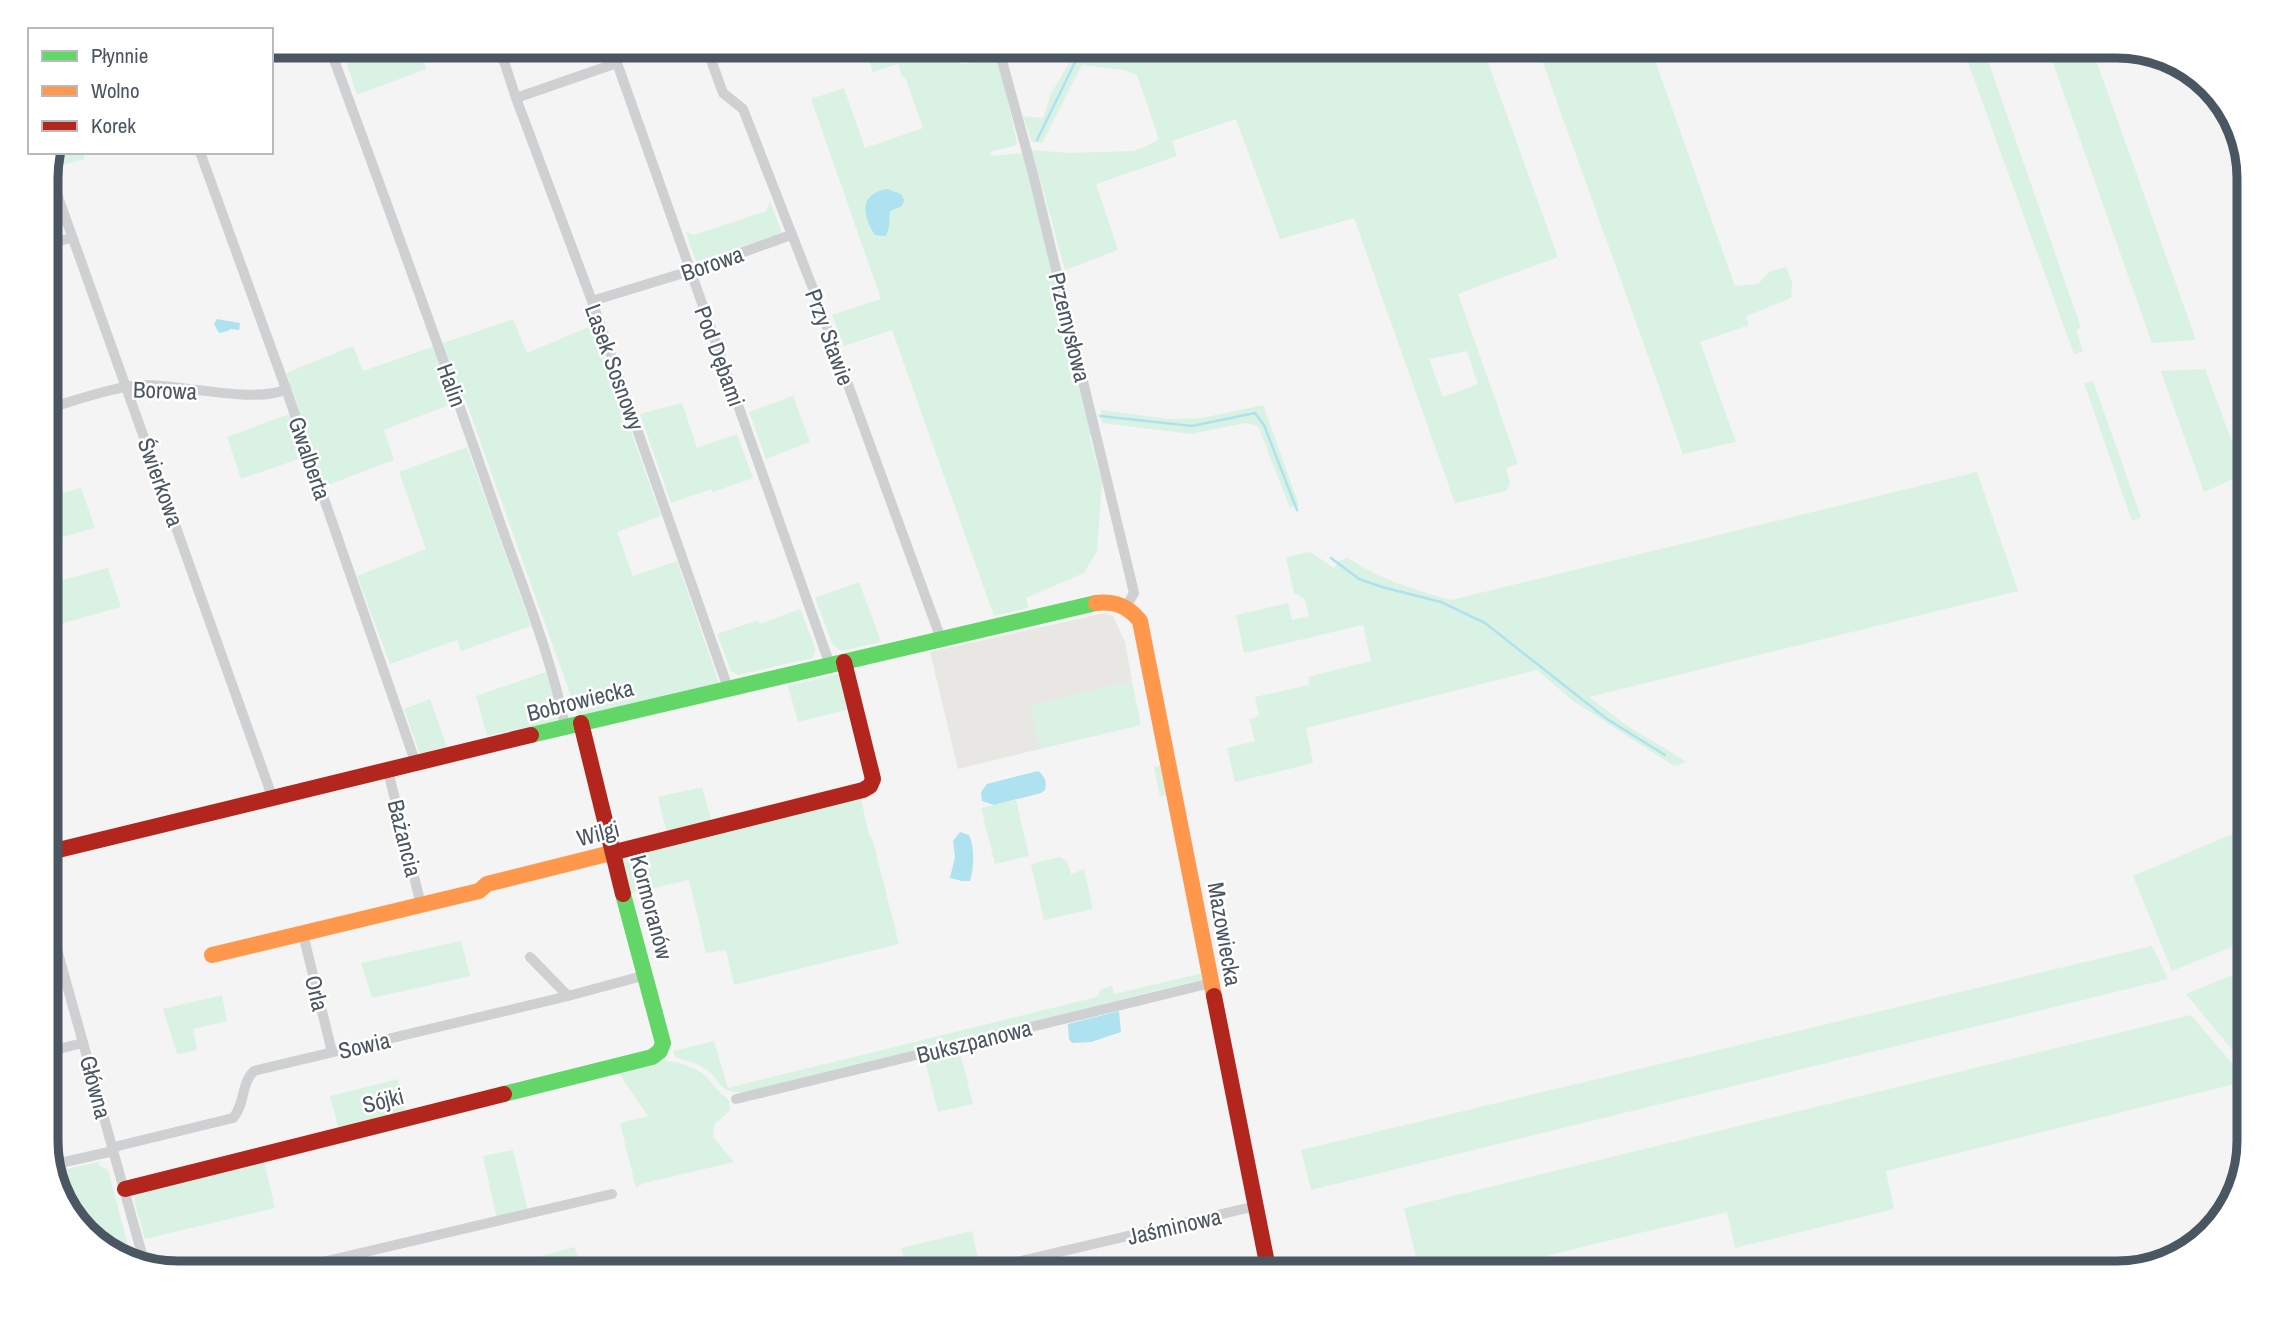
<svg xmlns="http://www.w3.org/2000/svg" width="2295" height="1319" font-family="'Archivo Narrow',sans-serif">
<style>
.commercial{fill:#e8e7e3}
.green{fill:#d9f2e3;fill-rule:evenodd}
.water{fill:#aee2f0}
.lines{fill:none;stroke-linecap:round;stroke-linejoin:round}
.stream{stroke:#aee2f0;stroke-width:2.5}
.street{stroke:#ced0d2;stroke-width:10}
.fast{stroke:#63d668;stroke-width:16}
.slow{stroke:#ff974d;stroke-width:16}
.jam{stroke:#b3261e;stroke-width:16}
.labels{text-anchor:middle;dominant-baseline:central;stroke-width:5;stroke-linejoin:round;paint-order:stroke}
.street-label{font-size:23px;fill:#4a5661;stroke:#fff}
.rim{fill:none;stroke:#4a5661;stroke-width:9}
</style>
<rect width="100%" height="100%" fill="#f4f4f4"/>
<polygon class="commercial" points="1105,613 1113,616 1125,642 1132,681 1031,706 1040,749 958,769 930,652"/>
<g class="green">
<polygon points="343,46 420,46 426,69 357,95 342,49"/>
<polygon points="863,46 954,46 961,65 997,53 1017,143 1014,146 990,152 992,156 1023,153 1094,433 1089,435 1102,483 1097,551 1084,573 1026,598 1028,608 994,616 892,330 844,346 832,315 881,299 811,99 844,88 865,148 923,128 905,77 902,77 898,64 873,72"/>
<path d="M1079 46H1482L1558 257 1458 294 1518 464 1506 468 1510 483 1506 491 1455 503 1354 218 1280 239 1236 119 1172 141 1177 156 1096 184 1118 250 1065 270 1032 150 1069 153 1133 151 1147 146 1159 139 1137 75 1124 70 1082 65 1042 143 1032 142 1023 116 1043 118 1051 94ZM1467 351 1478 384 1443 397 1429 359Z"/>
<polygon points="1537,46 1650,46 1735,286 1758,284 1769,272 1786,267 1792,282 1791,298 1746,316 1749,325 1700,342 1736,442 1683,454"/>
<polygon points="1962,46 1983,46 2081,328 2076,330 2083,351 2074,354"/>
<polygon points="2047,46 2091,46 2196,340 2152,343"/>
<polygon points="54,152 83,152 85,159 55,167 51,158"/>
<polygon points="770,202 782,233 696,262 686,232 694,235 766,211"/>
<polygon points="513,319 527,353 593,325 661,516 617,532 633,576 677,561 719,683 578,716 465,399 384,430 394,460 325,486 286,373 353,346 363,371"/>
<polygon points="2205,369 2244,474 2204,492 2161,371"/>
<polygon points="2093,381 2141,517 2132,521 2084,383"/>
<polygon points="793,396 810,442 766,459 749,412"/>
<polygon points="682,403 697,448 737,434 753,478 713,492 711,489 671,503 640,414"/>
<polygon points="1263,405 1299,505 1290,508 1258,426 1245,423 1191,434 1102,423 1101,410 1169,419 1202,418"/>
<polygon points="289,414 304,457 241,479 227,437"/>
<polygon points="467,447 531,626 461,651 457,640 390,664 357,576 426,549 399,472"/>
<path d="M1977 472 2018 591 1589 697 1626 725 1687 762 1674 766 1573 701 1537 670 1306 728 1313 763 1235 782 1227 748 1255 741 1249 719 1259 716 1255 697 1309 685 1308 677 1371 661 1363 625 1244 653 1236 615 1288 603 1292 620 1309 616 1305 599 1294 593 1286 557 1310 552 1334 568 1340 560 1348 558C1379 579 1415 590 1451 600Z"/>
<polygon points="81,488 95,528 46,541 46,497"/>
<polygon points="108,568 121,607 46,628 46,584"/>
<polygon points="859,582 881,642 841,651 833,645 815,598"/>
<polygon points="800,609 816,650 812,658 738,675 731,671 717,634 758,620 760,624"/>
<polygon points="546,672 557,707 557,721 487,736 476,696"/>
<polygon points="838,674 842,678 850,709 798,722 788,686"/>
<polygon points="1132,681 1141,725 1040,749 1030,706"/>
<polygon points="430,699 447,747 420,754 404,709"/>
<polygon points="1161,765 1168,795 1160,797 1154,767"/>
<polygon points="702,787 711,819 708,823 667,833 658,797"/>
<polygon points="860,794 869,835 873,841 899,944 734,985 726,950 706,953 689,880 628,894 618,853"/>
<polygon points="1016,800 1029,856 995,864 981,808"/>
<polygon points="2249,827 2249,940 2172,971 2133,876"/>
<polygon points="1060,857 1067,862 1071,874 1084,869 1093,909 1044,920 1031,864"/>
<polygon points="461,941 470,976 372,998 361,963"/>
<polygon points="2152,946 2168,979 1311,1190 1301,1150"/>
<polygon points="2249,968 2249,1070 2186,994"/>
<path d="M1203 973 1204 979 749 1091C715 1096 725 1080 702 1067 694 1062 684 1060 675 1057L673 1051 714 1041 728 1088 1097 997 1101 989 1112 986 1114 994Z"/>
<polygon points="222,995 227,1021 193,1029 197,1050 177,1054 163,1009"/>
<polygon points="2191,1015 2247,1081 1886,1171 1894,1209 1735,1248 1727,1212 1474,1273 1420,1273 1404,1208"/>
<polygon points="959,1048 973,1104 938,1112 924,1056"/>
<path d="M654 1059C670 1061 692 1064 704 1075 713 1083 718 1093 729 1100L730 1110 714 1125 713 1137 734 1162 644 1183 636 1188 620 1123 648 1116 616 1069Z"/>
<polygon points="398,1079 406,1113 339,1130 330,1096"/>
<polygon points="513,1150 528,1211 497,1219 483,1156"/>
<polygon points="99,1162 99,1165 108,1170 132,1261 112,1256 68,1214 53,1172"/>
<polygon points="264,1162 275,1208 145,1239 134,1200 138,1193"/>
<polygon points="972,1231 979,1264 942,1273 907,1273 901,1248"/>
<polygon points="575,1247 581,1273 533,1273 529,1259"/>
</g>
<g class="water">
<path d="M887 189 901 194 904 200 902 206 890 211 889 227 886 236 875 235C862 215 859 194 887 189Z"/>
<polygon points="217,319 240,323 239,330 230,329 228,331 219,333 214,324"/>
<path d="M1038 771C1045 776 1047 782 1045 790L1041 793 994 805 982 801 981 792 987 784Z"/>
<path d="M960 832 969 835C975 848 974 868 970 881H962L950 878 955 857 953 841Z"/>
<polygon points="1119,1011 1121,1032 1091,1042 1072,1043 1069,1039 1068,1024"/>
</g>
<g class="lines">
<g class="stream">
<polyline points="1037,140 1083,46"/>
<polyline points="1100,416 1192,426 1255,413 1264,425 1297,510"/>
<polyline points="1331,558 1359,579 1382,587 1441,602 1485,623 1607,719 1665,755"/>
</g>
<g class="street">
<path d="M329 46C385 198 441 351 494 505 518 576 551 653 565 727"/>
<polyline points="499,46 516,98 592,301 728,688"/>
<polyline points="611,46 830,665"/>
<polyline points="706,46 723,93 743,109 812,286 941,639"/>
<polyline points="998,46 1033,174 1130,576 1134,593 1126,607"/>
<polyline points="271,51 296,46"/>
<polyline points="516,98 617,63"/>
<polyline points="200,152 286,389 416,764"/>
<polyline points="47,166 273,799"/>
<polyline points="46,244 72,238"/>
<polyline points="592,301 690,271 791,235"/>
<path d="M46 409C74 401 112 387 141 385 176 383 257 405 286 389"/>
<polyline points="388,771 421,905"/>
<polyline points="46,910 145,1265"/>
<polyline points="303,934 332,1052"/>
<polyline points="530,957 568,996"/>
<polyline points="46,1052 83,1043"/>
<polyline points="736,1099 1211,983"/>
<path d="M51 1165 109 1152 118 1146 233 1118C245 1105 241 1083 254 1071L568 996 646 975"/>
<polyline points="276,1273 612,1194"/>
<polyline points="970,1273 1256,1206"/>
</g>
<g class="fast">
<polyline points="531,735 1096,603"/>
<polyline points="504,1094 652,1057 660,1051 663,1043 623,894"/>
</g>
<g class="slow">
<path d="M1096 603C1115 601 1128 606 1140 621L1214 996"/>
<polyline points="212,955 479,891 487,884 615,852"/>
</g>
<g class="jam">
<polyline points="581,723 623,894"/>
<polyline points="615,852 863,790 870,786 873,779 844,662"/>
<polyline points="46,853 531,735"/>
<polyline points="1214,996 1269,1273"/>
<polyline points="125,1189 504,1094"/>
</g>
</g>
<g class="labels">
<g class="street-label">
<text transform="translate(712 263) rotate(-19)">Borowa</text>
<text transform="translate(1070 327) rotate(76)">Przemysłowa</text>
<text transform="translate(830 337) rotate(70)">Przy Stawie</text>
<text transform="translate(720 356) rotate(70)">Pod Dębami</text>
<text transform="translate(615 367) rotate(70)">Lasek Sosnowy</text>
<text transform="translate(452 385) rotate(70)">Halin</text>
<text transform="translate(165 390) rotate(2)">Borowa</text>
<text transform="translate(310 458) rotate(71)">Gwalberta</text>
<text transform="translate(161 482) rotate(70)">Świerkowa</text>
<text transform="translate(580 700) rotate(-14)">Bobrowiecka</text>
<text transform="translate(598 833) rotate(-14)">Wilgi</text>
<text transform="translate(405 838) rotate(76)">Bażancia</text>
<text transform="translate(652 907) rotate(75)">Kormoranów</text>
<text transform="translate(1225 934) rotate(80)">Mazowiecka</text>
<text transform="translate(317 993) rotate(76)">Orla</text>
<text transform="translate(974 1041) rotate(-14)">Bukszpanowa</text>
<text transform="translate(364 1045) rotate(-13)">Sowia</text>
<text transform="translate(96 1087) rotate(75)">Główna</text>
<text transform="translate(383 1100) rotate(-14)">Sójki</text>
<text transform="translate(1174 1226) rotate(-13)">Jaśminowa</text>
</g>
</g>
<path d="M0 0H2295V1319H0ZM178 58H2117A120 120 0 0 1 2237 178V1141A120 120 0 0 1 2117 1261H178A120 120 0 0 1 58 1141V178A120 120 0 0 1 178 58Z" fill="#fff" fill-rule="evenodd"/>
<path class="rim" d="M178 58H2117A120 120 0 0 1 2237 178V1141A120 120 0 0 1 2117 1261H178A120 120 0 0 1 58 1141V178A120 120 0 0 1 178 58Z"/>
<rect x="28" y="28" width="245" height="126" fill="#ffffff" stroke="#b7bbc0" stroke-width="2"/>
<rect x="42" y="51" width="35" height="10" fill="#63d668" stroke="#b7bbc0" stroke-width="2"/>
<text x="91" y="63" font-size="21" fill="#4a5661">Płynnie</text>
<rect x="42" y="86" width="35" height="10" fill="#ff974d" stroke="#b7bbc0" stroke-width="2"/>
<text x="91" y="98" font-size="21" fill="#4a5661">Wolno</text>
<rect x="42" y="121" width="35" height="10" fill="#b3261e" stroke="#b7bbc0" stroke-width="2"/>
<text x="91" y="133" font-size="21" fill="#4a5661">Korek</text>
</svg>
